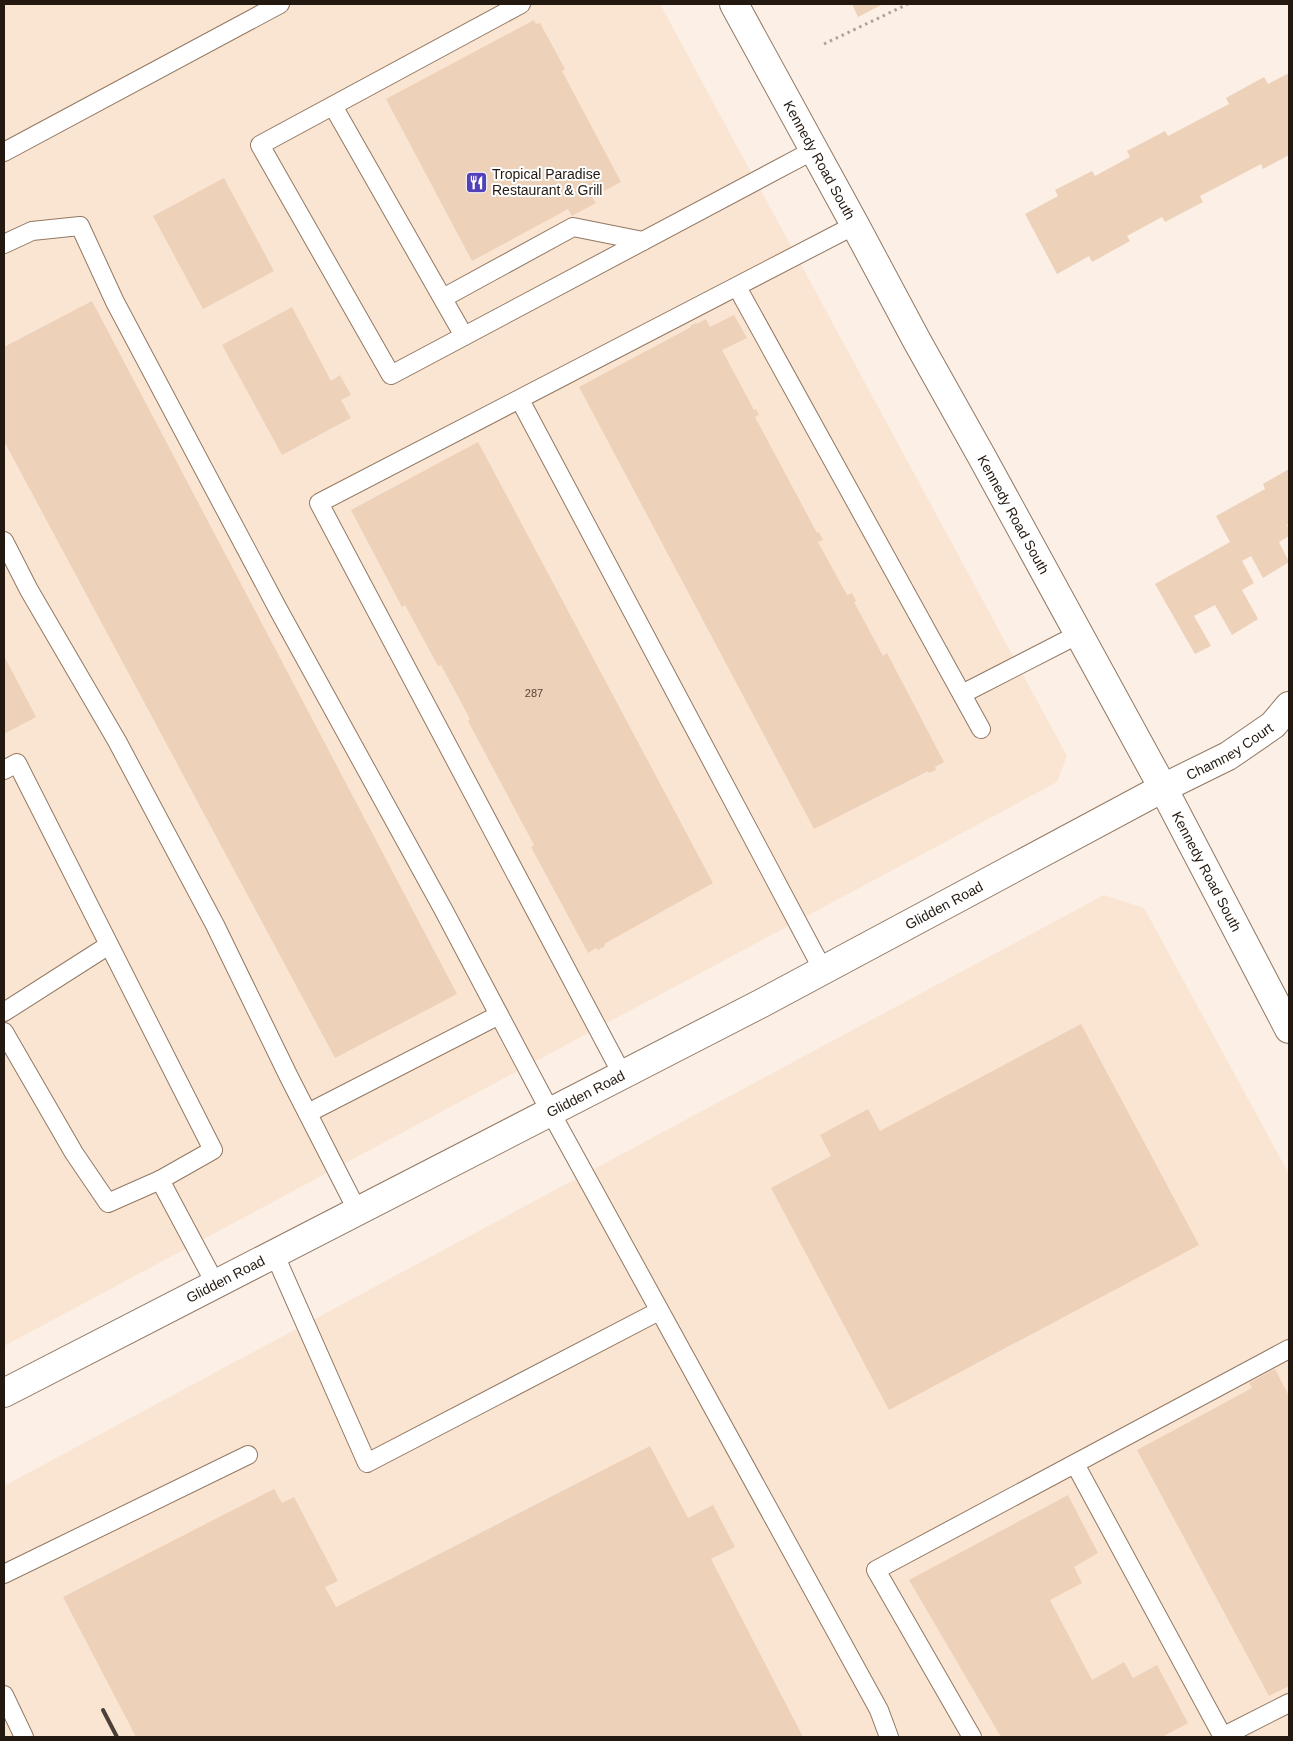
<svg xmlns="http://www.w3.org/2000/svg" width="1293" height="1741" font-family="Helvetica,sans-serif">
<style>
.built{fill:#fae5d3}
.building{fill:#edd1b9}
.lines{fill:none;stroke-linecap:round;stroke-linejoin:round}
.service-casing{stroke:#927862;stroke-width:20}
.minor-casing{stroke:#927862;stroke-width:30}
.tertiary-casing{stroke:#927862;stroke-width:30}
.secondary-casing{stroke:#927862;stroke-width:30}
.path{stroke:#ada299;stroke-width:3;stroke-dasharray:2.5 4;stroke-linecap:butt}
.service{stroke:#fff;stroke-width:18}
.minor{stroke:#fff;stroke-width:28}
.tertiary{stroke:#fff;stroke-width:28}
.secondary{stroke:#fff;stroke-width:28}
.rail{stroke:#4b4037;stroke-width:4}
.labels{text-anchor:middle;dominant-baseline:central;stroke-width:4;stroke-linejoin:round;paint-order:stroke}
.number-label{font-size:11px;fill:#56473a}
.street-label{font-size:14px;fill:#231910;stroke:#fff}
.poi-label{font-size:14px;fill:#231910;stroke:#fff;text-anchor:start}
</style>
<rect width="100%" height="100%" fill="#fbefe6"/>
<g class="built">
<polygon points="4,4 660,4 1067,756 1057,782 4,1346"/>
<polygon points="1104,895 1144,908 1289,1174 1289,1737 4,1737 4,1486"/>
</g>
<g class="building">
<polygon points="852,4 883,4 858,17"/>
<polygon points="534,20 536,24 540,23 565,69 562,71 621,182 592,197 596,203 572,216 568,209 472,261 386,99"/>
<polygon points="1289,73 1289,155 1263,169 1261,164 1200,196 1203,202 1165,222 1162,217 1127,236 1130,241 1092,262 1089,256 1057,274 1025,214 1058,196 1055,190 1092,171 1095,176 1130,157 1127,151 1165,131 1168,136 1229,104 1226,98 1264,77 1268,84"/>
<polygon points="224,178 274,271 203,309 153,216"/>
<polygon points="92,301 457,994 335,1058 4,441 4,347"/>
<polygon points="292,307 331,381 340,375 351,395 341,400 351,418 282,455 222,345"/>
<polygon points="734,315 747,338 722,350 754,410 756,409 759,415 755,417 817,533 819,532 823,540 818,542 847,595 852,593 856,601 854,602 883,656 887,653 944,762 935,767 936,770 929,773 928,771 814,829 579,387 691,327 690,326 696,323 697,324 706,319 710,327"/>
<polygon points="478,442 713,883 604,944 605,946 598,950 596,948 588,953 531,847 534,845 468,721 470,719 441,665 438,666 405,605 402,607 351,510"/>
<polygon points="1289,469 1289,523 1287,525 1289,530 1289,536 1279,542 1289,562 1263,578 1251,556 1242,561 1254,583 1242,590 1258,619 1232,635 1215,605 1194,616 1211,646 1195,654 1155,584 1230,542 1216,516 1265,489 1263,484"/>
<polygon points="4,656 36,717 4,734"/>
<polygon points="1081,1024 1199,1245 889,1410 771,1188 831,1156 820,1135 868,1109 880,1131"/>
<polygon points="1275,1369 1289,1396 1289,1686 1269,1696 1137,1450 1252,1388 1249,1383"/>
<polygon points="650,1446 688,1518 713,1505 735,1547 711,1559 803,1737 136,1737 63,1597 274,1489 282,1503 294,1497 338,1581 325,1587 336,1607"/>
<polygon points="1068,1495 1098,1553 1074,1567 1082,1583 1050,1600 1092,1680 1124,1662 1133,1678 1157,1665 1188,1723 1162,1737 1001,1737 909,1580"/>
</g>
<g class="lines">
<defs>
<g id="service">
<polyline points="521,4 260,145 391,375 814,150"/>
<polyline points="333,106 464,336"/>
<polyline points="4,152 280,4"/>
<polyline points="4,244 32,231 80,226 115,302 278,609 443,909 550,1111 879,1710 889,1737"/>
<polyline points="737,287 981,729"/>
<polyline points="443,298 573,227 643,241"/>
<polyline points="520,400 823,970"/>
<polyline points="4,541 29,590 117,741 215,925 289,1077 357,1210"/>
<polyline points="962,694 1079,634"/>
<polyline points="4,770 17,763 213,1150 160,1180 108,1203 74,1153 4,1032"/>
<polyline points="4,1012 109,945"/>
<polyline points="622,1074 319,503 855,225"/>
<polyline points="308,1113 499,1015"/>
<polyline points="160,1180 215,1283"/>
<polyline points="274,1253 367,1463 659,1311"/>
<polyline points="1075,1464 1223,1737"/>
<polyline points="4,1574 248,1455"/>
<polyline points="4,1695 24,1737"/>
<polyline points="972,1737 876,1570 1289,1349"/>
<polyline points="1222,1737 1289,1703"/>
</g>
<g id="minor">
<path id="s1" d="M1163 788 1228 756 1273 725 1289 706"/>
</g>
<g id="tertiary">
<path id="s2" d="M4 1393 762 1003 1163 788"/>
</g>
<g id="secondary">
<path id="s3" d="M734 4 855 225 917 341 982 457 1163 788 1289 1029"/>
</g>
</defs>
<use href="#service" class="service-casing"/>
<use href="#minor" class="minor-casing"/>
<use href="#tertiary" class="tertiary-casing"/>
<use href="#secondary" class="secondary-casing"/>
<polyline class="path" points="824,44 908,4"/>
<use href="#service" class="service"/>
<use href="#minor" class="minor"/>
<use href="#tertiary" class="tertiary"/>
<use href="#secondary" class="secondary"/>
<polyline class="rail" points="103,1710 117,1737"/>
</g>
<defs>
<symbol id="restaurant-square" viewBox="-11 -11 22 22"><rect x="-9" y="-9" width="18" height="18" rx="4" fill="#5142ba" stroke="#fff"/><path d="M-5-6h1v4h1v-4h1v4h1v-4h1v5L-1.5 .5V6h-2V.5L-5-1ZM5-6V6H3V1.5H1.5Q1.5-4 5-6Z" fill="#fff"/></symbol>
</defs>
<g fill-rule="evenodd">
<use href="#restaurant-square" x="464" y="170" width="25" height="25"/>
</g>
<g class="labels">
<g class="number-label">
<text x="534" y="693">287</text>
</g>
<g class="street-label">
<text stroke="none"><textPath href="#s3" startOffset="178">Kennedy Road South</textPath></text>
<text stroke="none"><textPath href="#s3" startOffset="582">Kennedy Road South</textPath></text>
<text stroke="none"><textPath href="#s1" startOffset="76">Chamney Court</textPath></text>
<text stroke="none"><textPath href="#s3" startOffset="988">Kennedy Road South</textPath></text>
<text stroke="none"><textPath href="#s2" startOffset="1059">Glidden Road</textPath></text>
<text stroke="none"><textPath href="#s2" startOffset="654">Glidden Road</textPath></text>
<text stroke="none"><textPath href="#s2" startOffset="249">Glidden Road</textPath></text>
</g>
<g class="poi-label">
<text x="492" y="174">Tropical Paradise<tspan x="492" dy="16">Restaurant &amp; Grill</tspan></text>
</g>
</g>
<rect width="1293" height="1741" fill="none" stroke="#231910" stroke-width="10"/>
</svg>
